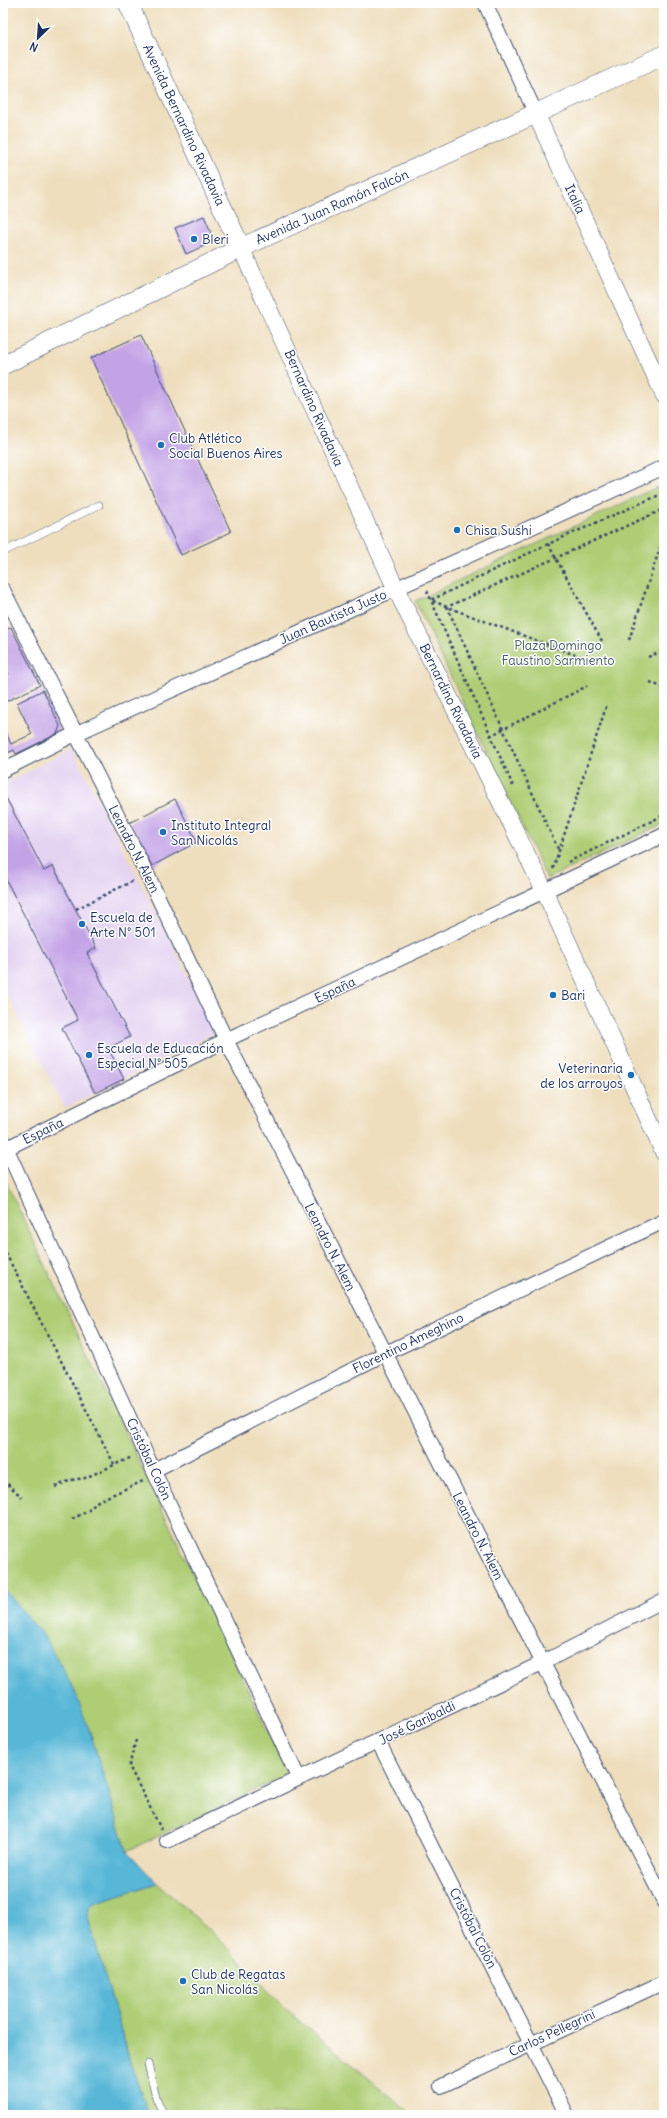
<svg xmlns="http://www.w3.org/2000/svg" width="667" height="2118" font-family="Delius,sans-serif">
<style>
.built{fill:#e4d3f1}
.green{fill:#afcd74;stroke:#657e69}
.water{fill:#58b7d7;stroke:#3a739a}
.building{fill:#c2a3e6}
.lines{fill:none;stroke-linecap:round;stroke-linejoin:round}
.service-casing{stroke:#3b496c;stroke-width:8}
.minor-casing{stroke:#3b496c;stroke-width:16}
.tertiary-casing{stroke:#3b496c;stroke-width:18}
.secondary-casing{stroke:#3b496c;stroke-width:20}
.path{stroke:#3b496c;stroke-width:2.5;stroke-dasharray:3 3;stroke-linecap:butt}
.service{stroke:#fff;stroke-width:7}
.minor{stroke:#fff;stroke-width:14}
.tertiary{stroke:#fff;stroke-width:17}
.secondary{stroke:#fff;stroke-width:19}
.poi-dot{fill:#1f6fb2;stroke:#fff;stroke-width:1.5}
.labels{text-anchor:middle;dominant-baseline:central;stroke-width:3;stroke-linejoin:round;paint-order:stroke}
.street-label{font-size:13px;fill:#1b2f5e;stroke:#fff}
.poi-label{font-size:13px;fill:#1b2f5e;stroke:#fff;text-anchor:start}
.park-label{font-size:13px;fill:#475e65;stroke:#fff}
</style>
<rect width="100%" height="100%" fill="#fff"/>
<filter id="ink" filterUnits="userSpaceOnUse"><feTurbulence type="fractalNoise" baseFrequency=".025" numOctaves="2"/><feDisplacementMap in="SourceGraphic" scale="8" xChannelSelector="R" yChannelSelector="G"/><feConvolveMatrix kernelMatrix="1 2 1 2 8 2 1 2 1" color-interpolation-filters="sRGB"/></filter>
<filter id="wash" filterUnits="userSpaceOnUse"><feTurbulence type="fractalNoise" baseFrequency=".012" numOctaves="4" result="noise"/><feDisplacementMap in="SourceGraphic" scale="16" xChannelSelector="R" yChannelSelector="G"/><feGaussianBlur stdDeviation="0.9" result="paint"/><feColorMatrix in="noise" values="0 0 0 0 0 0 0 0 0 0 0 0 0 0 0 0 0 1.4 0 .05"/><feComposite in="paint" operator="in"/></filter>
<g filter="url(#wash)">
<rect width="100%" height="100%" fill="#eedebd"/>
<polygon class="built" points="72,749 217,1032 65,1108 3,987 3,784"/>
<g class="green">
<polygon points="664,484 664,824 547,879 415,601"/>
<polygon points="3,1176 288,1774 127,1851 91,1735 46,1639 3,1588"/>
<polygon points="157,1883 219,1938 285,2009 413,2115 149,2115 132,2068 88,1918 89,1907 96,1902"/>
</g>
<polygon class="water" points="3,1588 46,1639 74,1689 91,1735 127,1851 157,1883 96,1902 89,1907 88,1918 132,2068 149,2115 3,2115"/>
<g id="blocks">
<g class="building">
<polygon points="204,216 211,232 206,245 186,254 175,228"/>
<polygon points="141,335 231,532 181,555 91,358"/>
<polygon points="3,607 8,617 3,619"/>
<polygon points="11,627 40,685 3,703 3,677 9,674 3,664 3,628 4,631"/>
<polygon points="43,690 60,726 57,734 16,754 14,750 3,755 3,735 6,733 11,744 32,734 17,703"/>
<polygon points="3,792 44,871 53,866 96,948 87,953 130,1037 108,1048 124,1079 95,1093 62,1028 78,1020 3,874"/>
<polygon points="175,799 197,842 152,866 129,823"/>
</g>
</g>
</g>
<g filter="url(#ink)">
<use href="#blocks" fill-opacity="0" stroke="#3b496c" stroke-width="1"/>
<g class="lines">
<defs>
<g id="service">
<polyline points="3,552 99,505"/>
<polyline points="148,2064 156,2098 164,2115"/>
</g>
<g id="minor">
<polyline points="485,3 536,114"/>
<polyline points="3,590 147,874 226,1040 664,1901"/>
<polyline points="3,770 75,734 664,467"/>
<polyline points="3,1141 156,1476 298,1777"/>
<polyline points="3,1150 226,1040 664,835"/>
<polyline points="154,1470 384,1354 664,1221"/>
<polyline points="378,1741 567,2115"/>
<polyline points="167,1841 542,1663 664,1600"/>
<polyline points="441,2086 664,1982"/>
</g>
<g id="tertiary">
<polyline points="536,114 664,395"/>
<polyline points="241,248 396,589 545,892 664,1153"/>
</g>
<g id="secondary">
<polyline points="128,3 241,248"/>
<polyline points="3,365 241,248 664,55"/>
</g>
</defs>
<use href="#service" class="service-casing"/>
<use href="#minor" class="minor-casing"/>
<use href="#tertiary" class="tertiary-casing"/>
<use href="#secondary" class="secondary-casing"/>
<g class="path">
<polyline points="548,544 602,641"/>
<polyline points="427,591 431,600 447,607 586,659"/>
<polyline points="629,640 664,536"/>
<polyline points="648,657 664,651"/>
<polyline points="650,682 664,688"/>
<polyline points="490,736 587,686"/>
<polyline points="513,786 431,600 548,544 664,493"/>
<polyline points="558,849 447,607 664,509"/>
<polyline points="568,862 664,815"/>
<polyline points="553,869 607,704"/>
<polyline points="76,909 135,880"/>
<polyline points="3,1248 114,1464"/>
<polyline points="3,1480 22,1497"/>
<polyline points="55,1487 71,1480 85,1478 132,1457"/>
<polyline points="72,1519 88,1511 98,1501 143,1481"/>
<polyline points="136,1740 129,1766 161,1829"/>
</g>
<use href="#service" class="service"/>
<use href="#minor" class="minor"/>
<use href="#tertiary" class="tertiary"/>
<use href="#secondary" class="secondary"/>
</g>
</g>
<g class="poi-dot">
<circle cx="194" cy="239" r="4"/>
<circle cx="161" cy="445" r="4"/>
<circle cx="457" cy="530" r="4"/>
<circle cx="163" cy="832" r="4"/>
<circle cx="82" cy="924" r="4"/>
<circle cx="553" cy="995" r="4"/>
<circle cx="89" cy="1055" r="4"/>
<circle cx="631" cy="1075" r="4"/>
<circle cx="183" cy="1981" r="4"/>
</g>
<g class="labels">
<g class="street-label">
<text transform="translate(184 125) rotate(65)">Avenida Bernardino Rivadavia</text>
<text transform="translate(575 199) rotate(65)">Italia</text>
<text transform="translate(332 207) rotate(-24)">Avenida Juan Ramón Falcón</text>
<text transform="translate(314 408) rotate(66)">Bernardino Rivadavia</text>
<text transform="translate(333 617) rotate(-24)">Juan Bautista Justo</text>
<text transform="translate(451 701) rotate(64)">Bernardino Rivadavia</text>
<text transform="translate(134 849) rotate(63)">Leandro N. Alem</text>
<text transform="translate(335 990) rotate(-25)">España</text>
<text transform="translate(43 1131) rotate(-26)">España</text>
<text transform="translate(330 1247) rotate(63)">Leandro N. Alem</text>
<text transform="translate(408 1343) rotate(-26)">Florentino Ameghino</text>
<text transform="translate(149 1459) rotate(65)">Cristóbal Colón</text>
<text transform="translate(478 1536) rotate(63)">Leandro N. Alem</text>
<text transform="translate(417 1723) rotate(-26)">José Garibaldi</text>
<text transform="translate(473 1928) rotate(63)">Cristóbal Colón</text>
<text transform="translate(552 2033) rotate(-25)">Carlos Pellegrini</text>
</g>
<g class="poi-label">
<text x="202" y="239">Bleri</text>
<text x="169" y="438">Club Atlético<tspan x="169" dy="15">Social Buenos Aires</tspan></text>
<text x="465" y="530">Chisa Sushi</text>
<text x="171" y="825">Instituto Integral<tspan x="171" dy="15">San Nicolás</tspan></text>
<text x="90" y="917">Escuela de<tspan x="90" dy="15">Arte N° 501</tspan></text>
<text x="561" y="995">Bari</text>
<text x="97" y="1048">Escuela de Educación<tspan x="97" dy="15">Especial N° 505</tspan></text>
<text x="623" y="1068" text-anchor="end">Veterinaria<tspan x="623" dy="15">de los arroyos</tspan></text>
<text x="191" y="1974">Club de Regatas<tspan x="191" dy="15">San Nicolás</tspan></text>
</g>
<g class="park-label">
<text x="558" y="645">Plaza Domingo<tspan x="558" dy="15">Faustino Sarmiento</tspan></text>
</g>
</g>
<rect width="667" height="2118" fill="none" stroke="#fff" stroke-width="16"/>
<g transform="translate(38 38) rotate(205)" stroke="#ffffff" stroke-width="3" paint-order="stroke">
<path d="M0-3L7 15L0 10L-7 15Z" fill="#1b2f5e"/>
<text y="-6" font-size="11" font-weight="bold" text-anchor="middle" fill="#1b2f5e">N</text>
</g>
</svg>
